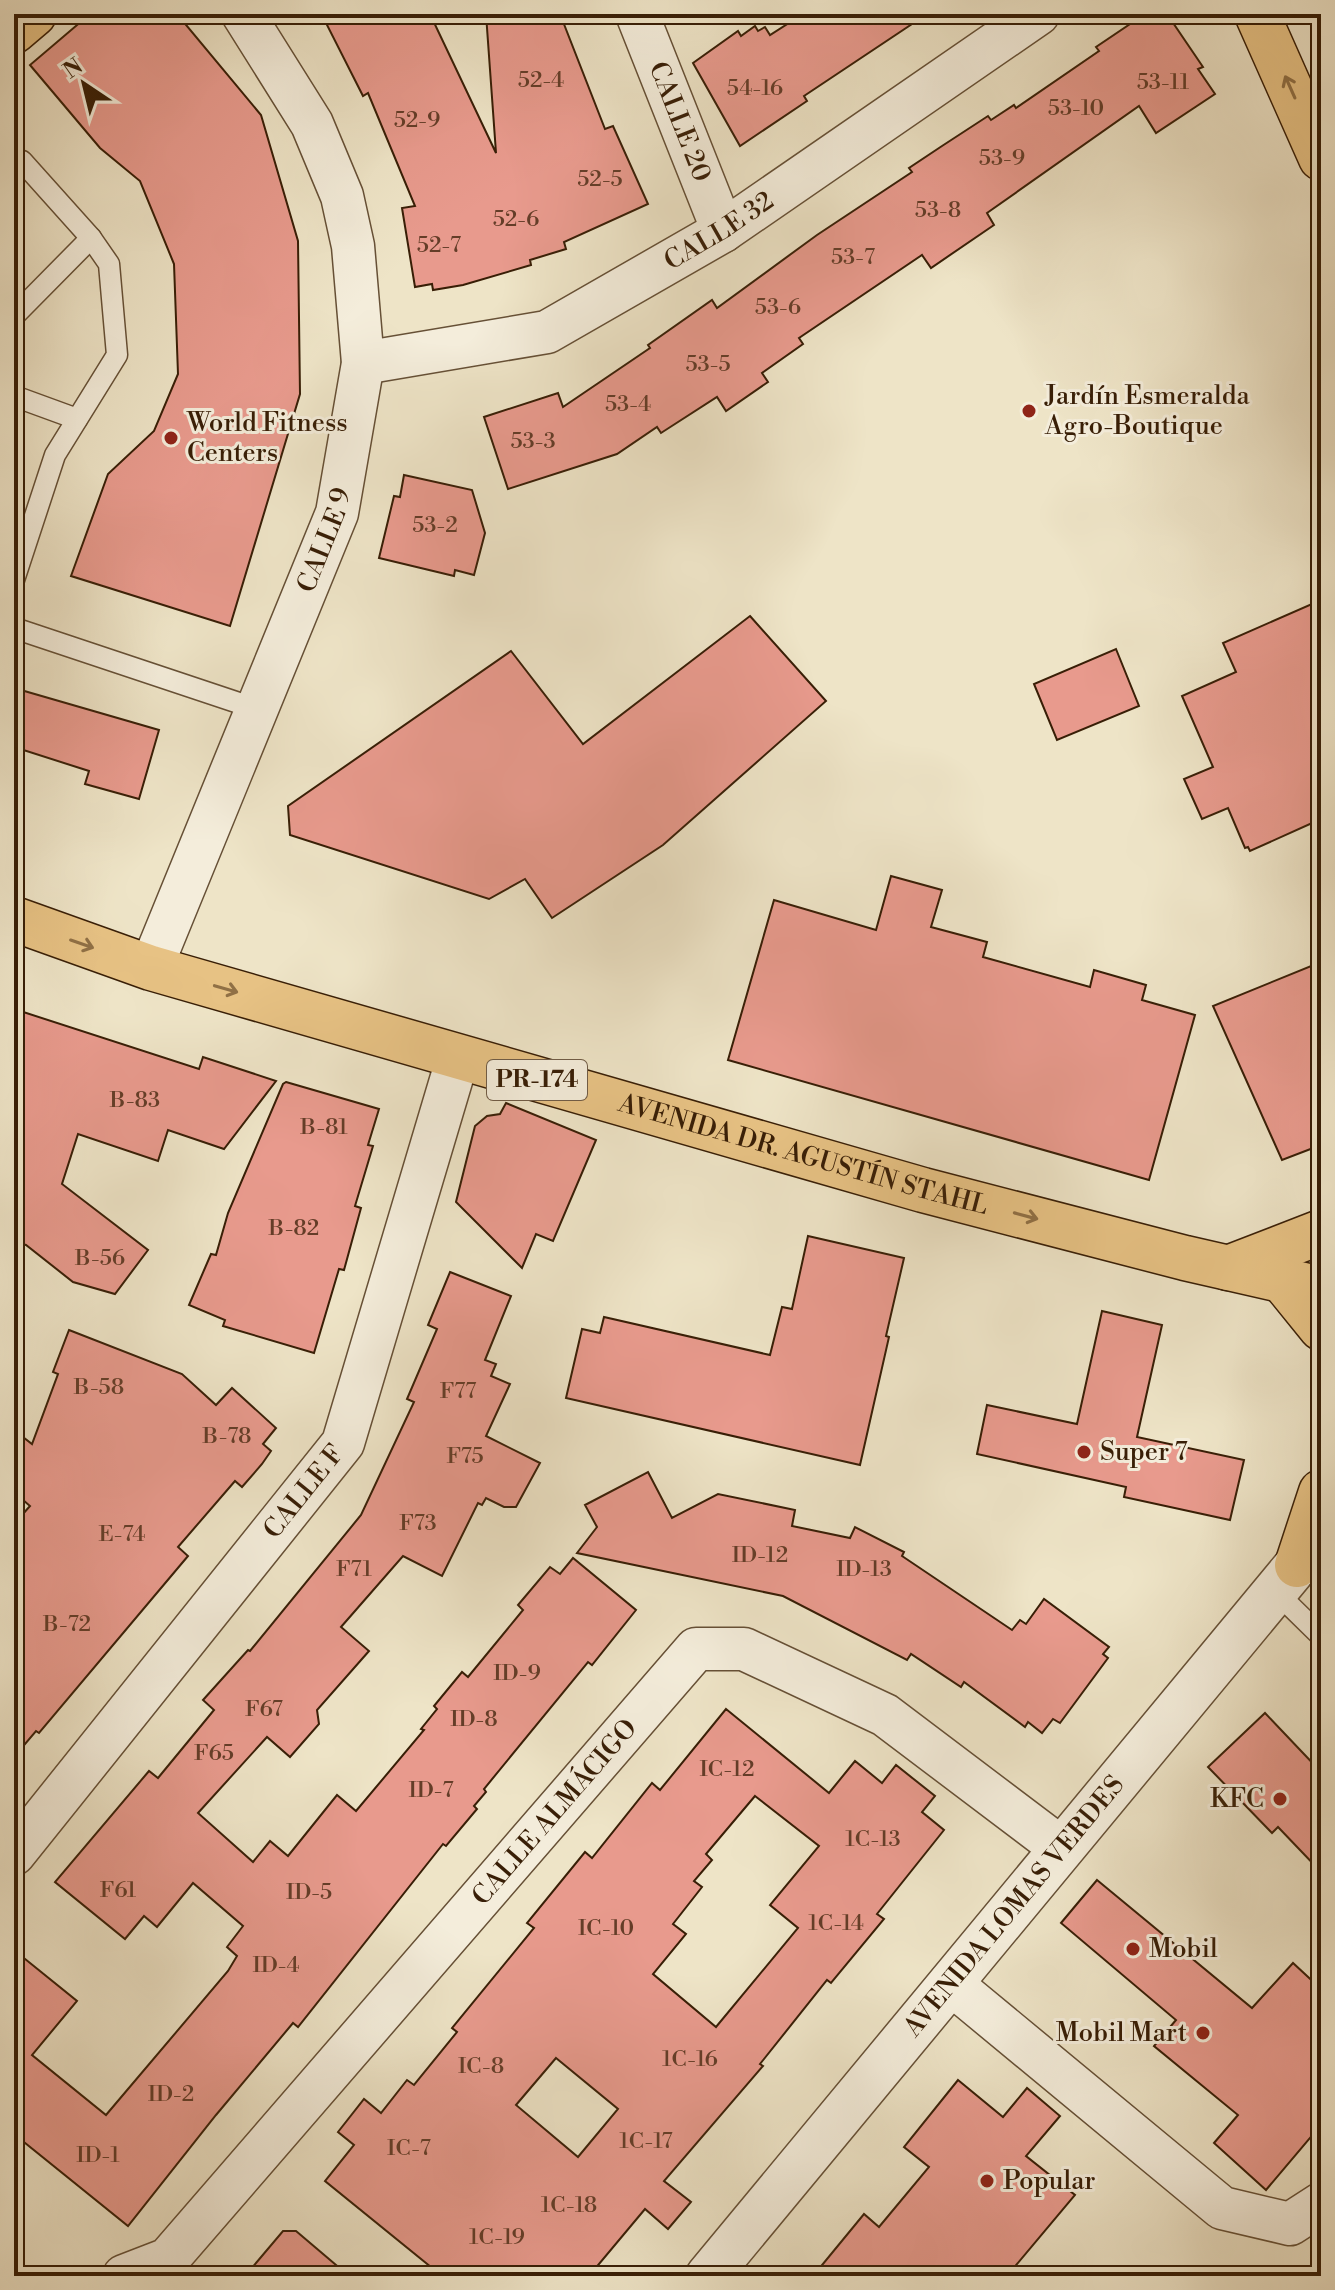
<svg xmlns="http://www.w3.org/2000/svg" width="1335" height="2290" font-family="'Libre Bodoni',serif">
<style>
.building{fill:#e89a8d;stroke:#381e06;stroke-width:2;fill-rule:evenodd}
.lines{fill:none;stroke-linecap:round;stroke-linejoin:round}
.service-casing{stroke:#665036;stroke-width:23}
.minor-casing{stroke:#665036;stroke-width:45}
.tertiary-casing{stroke:#665036;stroke-width:47}
.trunk-casing{stroke:#381e06;stroke-width:47}
.service{stroke:#f4eddb;stroke-width:20}
.minor{stroke:#f4eddb;stroke-width:42}
.tertiary{stroke:#f4eddb;stroke-width:44}
.trunk{stroke:#e7c284;stroke-width:44}
.oneway{stroke:#907045}
.poi-dot{fill:#8f2418;stroke:#f4eddb;stroke-width:3}
.labels{text-anchor:middle;dominant-baseline:central;stroke-width:6;stroke-linejoin:round;paint-order:stroke}
.number-label{font-size:22px;fill:#643d28}
.shield{fill:#f4eddb;stroke:#705c46;stroke-width:2}
.shield-label{font-size:24px;font-weight:bold;fill:#381e06}
.street-label{font-size:26px;fill:#381e06;stroke:#f4eddb}
.poi-label{font-size:26px;fill:#381e06;stroke:#f4eddb;text-anchor:start}
</style>
<rect width="100%" height="100%" fill="#eee4c7"/>
<filter id="stains"><feTurbulence type="fractalNoise" baseFrequency=".0025" numOctaves="4"/><feColorMatrix values="0 0 0 0 .2 0 0 0 0 .09 0 0 0 0 .02 0 0 0 .5 -.17"/></filter>
<radialGradient id="worn" r=".72"><stop offset=".6" stop-color="#630" stop-opacity="0"/><stop offset="1" stop-color="#630" stop-opacity=".3"/></radialGradient>
<g class="building">
<polygon points="90,14 177,14 261,115 298,241 300,394 230,626 71,576 108,474 154,431 178,374 174,264 140,181 100,148 30,65"/>
<polygon points="346,14 430,14 496,153 486,14 560,14 605,129 613,126 648,204 564,242 566,249 530,260 531,265 463,285 433,290 432,284 415,287 402,208 415,206 368,93 363,96 327,25"/>
<polygon points="803,14 927,14 804,96 807,101 740,146 693,63 738,31 741,36 755,26 758,31 765,27 770,35"/>
<polygon points="1145,14 1167,14 1203,67 1198,69 1215,94 1156,133 1139,106 987,213 994,225 931,268 922,255 799,338 803,344 762,373 768,382 726,411 717,397 661,433 657,427 617,454 508,489 484,417 558,393 563,407 650,348 648,345 712,300 717,308 817,235 912,172 909,168 942,146 988,116 991,120 1014,105 1016,108 1099,51 1096,47"/>
<polygon points="404,475 472,490 485,533 474,575 455,570 454,576 379,558 394,496 400,497"/>
<polygon points="1321,600 1321,819 1250,851 1248,847 1245,848 1228,808 1202,819 1184,779 1213,767 1182,696 1236,672 1223,643"/>
<polygon points="750,616 826,701 663,845 552,918 525,879 489,899 290,835 288,806 511,651 583,744"/>
<polygon points="1116,649 1139,706 1057,740 1034,684"/>
<polygon points="14,688 159,730 139,799 85,784 89,771 14,747"/>
<polygon points="891,876 942,890 931,927 987,942 983,957 1090,987 1094,970 1146,985 1142,1000 1195,1015 1149,1180 728,1060 774,900 876,930"/>
<polygon points="1321,962 1321,1145 1282,1160 1213,1006"/>
<polygon points="14,1009 199,1069 203,1057 276,1081 224,1149 168,1130 158,1161 78,1134 62,1184 148,1250 115,1294 73,1282 26,1245 14,1242"/>
<polygon points="286,1082 379,1109 368,1145 373,1146 355,1206 361,1208 344,1270 339,1269 314,1353 223,1326 225,1320 189,1305 211,1254 216,1255 228,1213 283,1084"/>
<polygon points="506,1103 596,1140 553,1241 536,1234 522,1268 456,1202 475,1126 487,1116 500,1114"/>
<polygon points="808,1236 904,1258 886,1336 889,1337 860,1465 566,1398 582,1329 600,1333 604,1317 770,1355 782,1307 792,1309"/>
<polygon points="450,1272 511,1296 485,1360 496,1364 491,1376 510,1384 486,1436 540,1463 516,1507 504,1507 486,1498 482,1505 478,1503 442,1576 403,1556 341,1627 369,1651 317,1710 319,1724 290,1757 267,1737 198,1813 253,1862 270,1841 288,1856 337,1795 356,1811 424,1730 421,1729 437,1709 434,1706 462,1672 468,1677 523,1610 518,1605 550,1567 560,1574 573,1558 636,1610 592,1665 588,1662 484,1789 486,1792 474,1806 477,1809 446,1846 443,1844 298,2027 293,2023 216,2115 128,2226 14,2134 14,1950 77,2001 32,2055 106,2115 228,1971 237,1956 227,1947 243,1926 193,1883 157,1927 144,1916 125,1939 55,1882 149,1771 158,1778 214,1710 203,1700 248,1650 250,1651 361,1515 414,1402 407,1399 437,1329 428,1325"/>
<polygon points="1102,1311 1162,1325 1137,1437 1244,1460 1230,1520 1124,1497 1126,1487 977,1454 987,1405 1077,1424"/>
<polygon points="69,1330 182,1374 216,1405 232,1388 276,1428 263,1444 271,1451 262,1464 242,1487 235,1481 178,1547 188,1556 39,1733 36,1731 14,1757 14,1524 30,1506 14,1492 14,1430 32,1444 58,1374 53,1372"/>
<polygon points="648,1472 672,1518 718,1494 795,1510 792,1526 850,1538 855,1527 904,1552 902,1556 1012,1630 1020,1620 1026,1624 1044,1599 1109,1647 1103,1654 1108,1658 1060,1723 1053,1719 1042,1733 1028,1722 1025,1727 964,1682 961,1687 911,1654 907,1660 783,1596 577,1553 597,1527 585,1505"/>
<path d="M726 1709 829 1793 855 1761 882 1783 896 1765 935 1796 922 1812 944 1830 877 1914 884 1919 831 1983 827 1980 760 2064 763 2066 664 2181 691 2202 668 2229 645 2209 589 2276H442L325 2181 354 2145 338 2132 364 2099 381 2113 407 2080 414 2085 457 2032 452 2028 534 1928 527 1923 585 1852 592 1858 652 1783 660 1790ZM755 1796 819 1846 770 1905 798 1928 716 2027 653 1974 686 1934 673 1924 702 1887 694 1881 712 1860 706 1854ZM556 2058 618 2109 578 2157 516 2105Z"/>
<polygon points="1265,1713 1321,1772 1321,1872 1278,1827 1272,1833 1208,1767"/>
<polygon points="1097,1880 1252,2008 1293,1963 1321,1989 1321,2125 1266,2190 1214,2143 1238,2115 1154,2046 1176,2020 1061,1923"/>
<polygon points="958,2080 1003,2117 1027,2088 1060,2116 1026,2156 1075,2195 1007,2276 813,2276 864,2214 879,2227 929,2167 904,2147"/>
<polygon points="283,2231 296,2231 349,2276 245,2276"/>
</g>
<g class="lines">
<defs>
<g id="service">
<polyline points="14,168 22,161 91,238 109,264 117,355 55,455 14,580"/>
<polyline points="14,316 91,238"/>
<polyline points="14,396 77,419"/>
<polyline points="14,628 257,709"/>
<polyline points="1275,1591 1321,1636"/>
</g>
<g id="minor">
<path id="s1" d="M637 14 723 231"/>
<path id="s2" d="M363 363 547 332 723 231 1038 14"/>
<path id="s3" d="M151 968 337 513 363 363 353 246 342 196 312 124 243 14"/>
<path id="s4" d="M14 1854 343 1443 458 1057"/>
<polyline points="950,1983 1222,2208 1290,2224 1321,2204"/>
<path id="s5" d="M124 2276 168 2259 696 1649H744L885 1715 1061 1848"/>
</g>
<g id="tertiary">
<path id="s6" d="M708 2276 1321 1536"/>
</g>
<g id="trunk">
<polyline points="1257,14 1321,158"/>
<polyline points="14,31 34,14"/>
<path id="s7" d="M14 919 151 968 923 1190 1185 1258 1321 1289"/>
<polyline points="1228,1268 1321,1232"/>
<polyline points="1283,1281 1321,1328"/>
<polyline points="1297,1565 1321,1492"/>
</g>
</defs>
<use href="#service" class="service-casing"/>
<use href="#minor" class="minor-casing"/>
<use href="#tertiary" class="tertiary-casing"/>
<use href="#trunk" class="trunk-casing"/>
<use href="#service" class="service"/>
<use href="#minor" class="minor"/>
<use href="#tertiary" class="tertiary"/>
<use href="#trunk" class="trunk"/>
</g>
<defs><path id="oneway-shaft" d="M-6 0H5M1.5-3L5.5 0L1.5 3" fill="none" stroke-width="1.6" stroke-linecap="round" stroke-linejoin="round" transform="scale(2)"/></defs>
<g class="oneway">
<use href="#oneway-shaft" transform="translate(1290 87) rotate(-114)"/>
<use href="#oneway-shaft" transform="translate(82 944) rotate(19)"/>
<use href="#oneway-shaft" transform="translate(226 989) rotate(16)"/>
<use href="#oneway-shaft" transform="translate(1026 1216) rotate(15)"/>
</g>
<g class="poi-dot">
<circle cx="1029" cy="411" r="8"/>
<circle cx="171" cy="438" r="8"/>
<circle cx="1084" cy="1452" r="8"/>
<circle cx="1280" cy="1799" r="8"/>
<circle cx="1133" cy="1949" r="8"/>
<circle cx="1203" cy="2033" r="8"/>
<circle cx="987" cy="2181" r="8"/>
</g>
<g class="labels">
<g class="number-label">
<text x="541" y="80">52-4</text>
<text x="1163" y="82">53-11</text>
<text x="755" y="88">54-16</text>
<text x="1076" y="108">53-10</text>
<text x="417" y="120">52-9</text>
<text x="1002" y="158">53-9</text>
<text x="600" y="179">52-5</text>
<text x="938" y="210">53-8</text>
<text x="516" y="219">52-6</text>
<text x="439" y="245">52-7</text>
<text x="853" y="257">53-7</text>
<text x="778" y="307">53-6</text>
<text x="708" y="364">53-5</text>
<text x="628" y="404">53-4</text>
<text x="533" y="441">53-3</text>
<text x="435" y="525">53-2</text>
<text x="135" y="1100">B-83</text>
<text x="324" y="1127">B-81</text>
<text x="294" y="1228">B-82</text>
<text x="100" y="1258">B-56</text>
<text x="99" y="1387">B-58</text>
<text x="458" y="1391">F77</text>
<text x="227" y="1436">B-78</text>
<text x="465" y="1456">F75</text>
<text x="418" y="1523">F73</text>
<text x="122" y="1534">E-74</text>
<text x="760" y="1555">ID-12</text>
<text x="354" y="1569">F71</text>
<text x="864" y="1569">ID-13</text>
<text x="67" y="1624">B-72</text>
<text x="517" y="1673">ID-9</text>
<text x="264" y="1709">F67</text>
<text x="474" y="1719">ID-8</text>
<text x="214" y="1753">F65</text>
<text x="727" y="1769">IC-12</text>
<text x="431" y="1790">ID-7</text>
<text x="873" y="1839">1C-13</text>
<text x="118" y="1890">F61</text>
<text x="309" y="1892">ID-5</text>
<text x="836" y="1923">1C-14</text>
<text x="606" y="1928">IC-10</text>
<text x="276" y="1965">ID-4</text>
<text x="690" y="2059">1C-16</text>
<text x="481" y="2066">IC-8</text>
<text x="171" y="2094">ID-2</text>
<text x="646" y="2141">1C-17</text>
<text x="409" y="2148">IC-7</text>
<text x="98" y="2155">ID-1</text>
<text x="569" y="2205">1C-18</text>
<text x="497" y="2237">1C-19</text>
</g>
<rect class="shield" x="487" y="1060" width="100" height="40" rx="6"/>
<g class="shield-label">
<text x="537" y="1080">PR-174</text>
</g>
<g class="street-label">
<text stroke="none"><textPath href="#s1" startOffset="116">CALLE 20</textPath></text>
<text stroke="none"><textPath href="#s2" startOffset="386">CALLE 32</textPath></text>
<text stroke="none"><textPath href="#s3" startOffset="462">CALLE 9</textPath></text>
<text stroke="none"><textPath href="#s7" startOffset="824">AVENIDA DR. AGUSTÍN STAHL</textPath></text>
<text stroke="none"><textPath href="#s4" startOffset="464">CALLE F</textPath></text>
<text stroke="none"><textPath href="#s5" startOffset="638">CALLE ALMÁCIGO</textPath></text>
<text stroke="none"><textPath href="#s6" startOffset="480">AVENIDA LOMAS VERDES</textPath></text>
</g>
<g class="poi-label">
<text x="1045" y="396">Jardín Esmeralda<tspan x="1045" dy="30">Agro-Boutique</tspan></text>
<text x="187" y="423">World Fitness<tspan x="187" dy="30">Centers</tspan></text>
<text x="1100" y="1452">Super 7</text>
<text x="1264" y="1799" text-anchor="end">KFC</text>
<text x="1149" y="1949">Mobil</text>
<text x="1187" y="2033" text-anchor="end">Mobil Mart</text>
<text x="1003" y="2181">Popular</text>
</g>
</g>
<rect width="1335" height="2290" fill="none" stroke="#eee4c7" stroke-width="48"/>
<rect x="16" y="16" width="1303" height="2258" fill="none" stroke="#381e06" stroke-width="4"/>
<rect x="24" y="24" width="1287" height="2242" fill="none" stroke="#381e06" stroke-width="2"/>
<g transform="translate(84 84) rotate(325)" stroke="#f4eddb" stroke-width="6" paint-order="stroke">
<path d="M0-6L14 30L0 20L-14 30Z" fill="#381e06"/>
<text y="-12" font-size="22" font-weight="bold" text-anchor="middle" fill="#381e06">N</text>
</g>
<rect width="100%" height="100%" filter="url(#stains)"/>
<rect width="100%" height="100%" fill="url(#worn)"/>
</svg>
